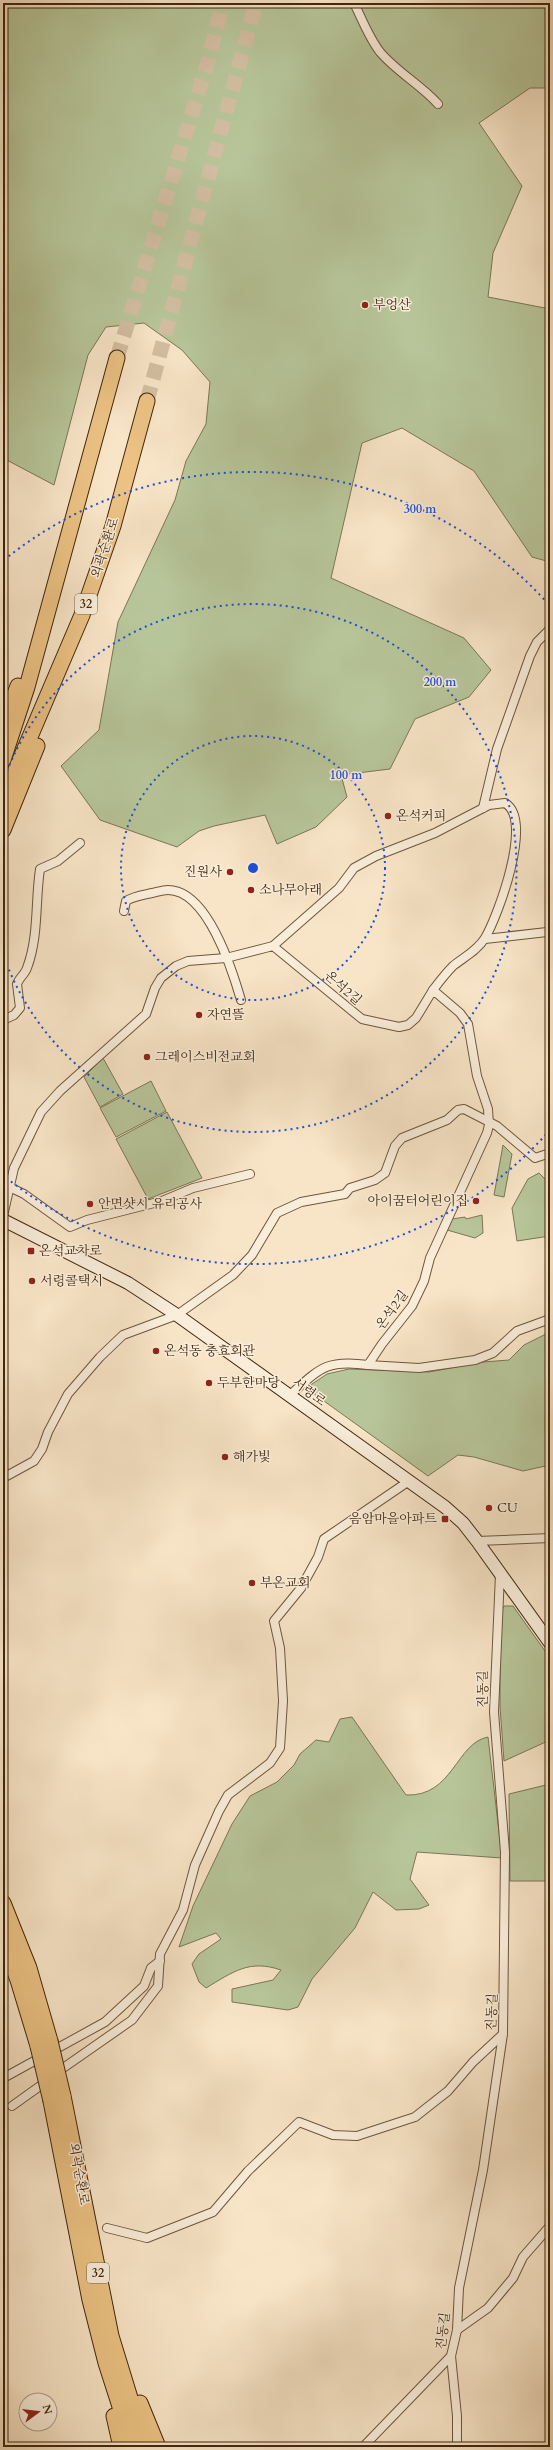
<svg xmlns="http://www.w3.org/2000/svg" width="553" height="2450" font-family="Cardo,'Noto Serif KR',serif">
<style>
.green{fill:#b7c69a;stroke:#7c7654}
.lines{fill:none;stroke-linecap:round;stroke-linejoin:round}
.highway-tunnel{stroke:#d3bfa2;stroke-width:15;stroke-dasharray:15 8;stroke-linecap:butt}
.street-casing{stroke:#6e563c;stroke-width:10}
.secondary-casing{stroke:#40260d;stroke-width:14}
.highway-casing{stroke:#40260d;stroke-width:17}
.street{stroke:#faeedb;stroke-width:8}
.secondary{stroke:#faeedb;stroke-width:12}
.highway{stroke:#ecc284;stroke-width:15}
.highway-bridge-casing{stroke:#40260d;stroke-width:17;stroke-linecap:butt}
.highway-bridge{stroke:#ecc284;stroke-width:15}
.ring{fill:none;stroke:#1d4ed8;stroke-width:2;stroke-dasharray:2 4}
.poi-dot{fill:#8f2418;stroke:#faeedb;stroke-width:1.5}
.labels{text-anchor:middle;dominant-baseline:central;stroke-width:3;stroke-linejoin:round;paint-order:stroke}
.shield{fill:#faeedb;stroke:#78624b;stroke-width:1}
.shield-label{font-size:12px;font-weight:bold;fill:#40260d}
.poi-label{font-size:13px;fill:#40260d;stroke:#faeedb;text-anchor:start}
.street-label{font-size:13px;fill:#40260d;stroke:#faeedb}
.centre{fill:#1d4ed8;stroke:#faeedb;stroke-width:2}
.ring-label{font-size:12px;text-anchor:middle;font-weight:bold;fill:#1d4ed8;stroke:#faeedb;stroke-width:3;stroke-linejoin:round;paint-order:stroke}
</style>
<rect width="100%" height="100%" fill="#f8e5c7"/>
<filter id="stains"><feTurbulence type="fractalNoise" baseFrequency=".005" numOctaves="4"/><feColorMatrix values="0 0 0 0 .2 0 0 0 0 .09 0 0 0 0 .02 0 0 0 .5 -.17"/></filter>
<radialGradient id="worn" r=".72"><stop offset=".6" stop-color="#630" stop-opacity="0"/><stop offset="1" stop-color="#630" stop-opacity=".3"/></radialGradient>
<g class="green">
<polygon points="3,3 550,3 550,88 530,88 479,123 522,186 493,253 488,297 550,309 550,562 532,557 474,471 402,428 362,443 331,578 464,638 491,670 469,697 415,719 390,769 341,775 347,797 316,827 277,844 265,815 214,826 199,831 177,847 100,820 61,766 99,730 118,622 175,500 186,461 206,424 210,382 182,350 144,323 106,327 88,355 54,485 3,458"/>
<polygon points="103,1058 123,1094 100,1107 84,1077"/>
<polygon points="151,1081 166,1111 116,1137 100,1108"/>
<polygon points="167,1112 202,1178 148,1199 116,1139"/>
<polygon points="503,1145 512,1154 504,1197 494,1195"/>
<polygon points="539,1173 550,1184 550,1236 517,1241 512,1208 528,1179"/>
<polygon points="482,1215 483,1233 475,1238 447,1230 452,1219 465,1217 466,1219"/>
<polygon points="550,1332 550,1465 523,1471 474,1457 458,1455 428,1476 306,1388 327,1374 349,1369 429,1372 483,1362 509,1360 524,1345"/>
<polygon points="504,1606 513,1606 550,1658 550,1740 504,1761 500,1707 500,1614"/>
<path d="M352 1717 406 1795C453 1797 456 1743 488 1737L502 1858 417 1852 410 1879 429 1905 419 1909 396 1910 373 1892 355 1928 312 1979 298 2007 288 2010 232 2002V1989L273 1980 281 1970C249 1959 233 1972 206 1988L199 1982 192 1964 199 1954 221 1939 216 1933 179 1947 193 1906 232 1824 250 1796 277 1782 294 1765 300 1754 316 1740 329 1742 340 1719Z"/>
<polygon points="550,1784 550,1881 510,1881 509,1794"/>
</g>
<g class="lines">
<g class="highway-tunnel">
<polyline points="117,358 208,61 223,3"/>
<polyline points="147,401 256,3"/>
</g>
<defs>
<g id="street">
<path d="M354 3C362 19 369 38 380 52 397 72 421 85 438 104"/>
<polyline points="483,808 497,749 530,656 537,642 550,629"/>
<path d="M124 911 126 901C134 896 143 895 152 893 157 892 163 890 168 890 207 890 232 969 241 1000"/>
<polyline points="485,939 547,932 550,930"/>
<path d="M273 946 339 888 354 868 376 856 435 833 489 805 505 803C534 819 498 916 485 938 477 951 464 957 453 966 446 973 439 982 433 990"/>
<path d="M3 1020 14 1015 20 1008 17 984C19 978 25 974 27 968 39 936 35 902 40 869L58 861 80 843"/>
<polyline points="3,1184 24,1194 70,1227 87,1220 162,1201 193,1188 250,1174"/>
<path d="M3 1216 14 1168 41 1112 60 1091 146 1014 155 988 161 978 176 966 188 961 226 958 273 946 362 1019 399 1027 408 1025 416 1018 433 990 460 1013 468 1024 477 1076 488 1109 489 1125 487 1133 430 1258 424 1281 412 1306 382 1344 368 1365C327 1359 320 1368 290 1395"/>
<polyline points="368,1365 419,1368 475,1360 493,1353 517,1331 550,1319"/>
<polyline points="3,1478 34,1461 42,1449 48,1432 68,1394 100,1357 123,1335 177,1315 233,1275 252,1255 277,1213 301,1202 345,1194 350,1188 375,1180 385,1173 395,1146 402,1138 447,1120 458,1110 464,1109 497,1126 535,1158 550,1153"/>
<polyline points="477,1541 550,1538"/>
<polyline points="56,2073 132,2020 158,1986 160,1954 183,1910 195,1865 219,1811 228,1795 270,1763 280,1748 283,1701 280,1648 274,1621 301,1588 318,1557 324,1539 409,1481"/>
<polyline points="7,2076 105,2022 144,1986 151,1968 160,1961"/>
<polyline points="12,2106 47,2081"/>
<polyline points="107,2228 147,2238 213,2212 248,2171 299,2122 333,2135 357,2136 415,2117 448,2091 473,2062 503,2034"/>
<polyline points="457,2330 488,2308 513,2278 523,2257 550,2226"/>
<polyline points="363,2447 451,2356"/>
<polyline points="457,2447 457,2416 451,2356 457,2330 459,2288 483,2170 503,2034 505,1852 494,1712 500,1574"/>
</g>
<polyline id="secondary" points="3,1220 128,1283 177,1315 445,1507 463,1523 477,1541 550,1643"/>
<g id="highway">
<polyline points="3,724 18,686"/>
<polyline points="3,760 27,687 117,358"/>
<polyline points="3,800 82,615 113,526 147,401"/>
<polyline points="3,830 37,746"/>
<polyline points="3,1903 29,1968 50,2041"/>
<polyline points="3,1940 18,1980 38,2046"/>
<polyline points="63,2096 111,2336 145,2447"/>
<polyline points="51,2101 90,2300 106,2363 133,2447"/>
<polyline points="140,2403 158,2447"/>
<polyline points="114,2416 121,2447"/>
</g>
</defs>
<use href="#street" class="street-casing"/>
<use href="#secondary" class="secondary-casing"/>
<use href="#highway" class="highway-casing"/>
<use href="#street" class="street"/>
<use href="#secondary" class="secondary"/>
<use href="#highway" class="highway"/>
<defs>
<g id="highway-bridge">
<polyline points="50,2041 63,2096"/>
<polyline points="38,2046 51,2101"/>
</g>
</defs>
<use href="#highway-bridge" class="highway-bridge-casing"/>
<use href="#highway-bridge" class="highway-bridge"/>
</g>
<g class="ring">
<circle cx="253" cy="868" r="132"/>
<path d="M3 782A264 264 0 1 1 3 954"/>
<path d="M550 1130A396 396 0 0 1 4 1176M4 560A396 396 0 0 1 550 606"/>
</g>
<g class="poi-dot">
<circle cx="365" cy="305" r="4"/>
<circle cx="388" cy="816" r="4"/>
<circle cx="230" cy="872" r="4"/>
<circle cx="251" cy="890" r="4"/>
<circle cx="199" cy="1015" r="4"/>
<circle cx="147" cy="1057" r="4"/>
<circle cx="476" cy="1201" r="4"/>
<circle cx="90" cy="1204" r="4"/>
<rect x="27" y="1247" width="8" height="8" rx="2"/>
<circle cx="32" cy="1281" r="4"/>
<circle cx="156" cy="1351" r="4"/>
<circle cx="209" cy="1383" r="4"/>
<circle cx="225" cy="1457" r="4"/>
<circle cx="489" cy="1508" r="4"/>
<rect x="441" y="1515" width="8" height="8" rx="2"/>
<circle cx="252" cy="1583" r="4"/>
</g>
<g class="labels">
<g class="shield">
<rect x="75" y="594" width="22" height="20" rx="3"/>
<rect x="87" y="2263" width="22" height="20" rx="3"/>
</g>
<g class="shield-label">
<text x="86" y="604">32</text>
<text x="98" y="2273">32</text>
</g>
<g class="poi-label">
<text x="373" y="305">부엉산</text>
<text x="396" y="816">온석커피</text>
<text x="222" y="872" text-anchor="end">진원사</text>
<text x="259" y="890">소나무아래</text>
<text x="207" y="1015">자연뜰</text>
<text x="155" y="1057">그레이스비전교회</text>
<text x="468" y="1201" text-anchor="end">아이꿈터어린이집</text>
<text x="98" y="1204">안면샷시 유리공사</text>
<text x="39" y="1251">온석교차로</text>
<text x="40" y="1281">서령콜택시</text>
<text x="164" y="1351">온석동 충효회관</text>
<text x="217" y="1383">두부한마당</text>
<text x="233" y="1457">해가빛</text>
<text x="497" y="1508">CU</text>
<text x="437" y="1519" text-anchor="end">음암마을아파트</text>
<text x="260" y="1583">부온교회</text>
</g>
<g class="street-label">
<text transform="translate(105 548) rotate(-72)">외곽순환로</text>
<text transform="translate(343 988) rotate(41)">온석2길</text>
<text transform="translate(392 1310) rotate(-54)">온석2길</text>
<text transform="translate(309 1392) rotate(36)">서령로</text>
<text transform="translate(483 1689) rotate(-90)">진동길</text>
<text transform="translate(492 2012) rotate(-88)">진동길</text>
<text transform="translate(79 2174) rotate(80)">외곽순환로</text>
<text transform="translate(443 2331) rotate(-83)">진동길</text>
</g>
</g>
<circle cx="253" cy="868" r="6" class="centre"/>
<g class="ring-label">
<text x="420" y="513">300 m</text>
<text x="440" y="686">200 m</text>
<text x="346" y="779">100 m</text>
</g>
<rect width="553" height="2450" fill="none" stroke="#f8e5c7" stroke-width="16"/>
<rect x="4" y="4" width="545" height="2442" fill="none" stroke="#40260d" stroke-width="2"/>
<rect x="8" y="8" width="537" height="2434" fill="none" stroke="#40260d"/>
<g transform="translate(38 2412) rotate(75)"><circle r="19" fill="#faeedb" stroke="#b09e89"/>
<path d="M0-3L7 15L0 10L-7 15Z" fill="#8f2418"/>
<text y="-6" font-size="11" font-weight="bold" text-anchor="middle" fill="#40260d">N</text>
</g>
<rect width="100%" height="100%" filter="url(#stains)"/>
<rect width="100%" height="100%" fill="url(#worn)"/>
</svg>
